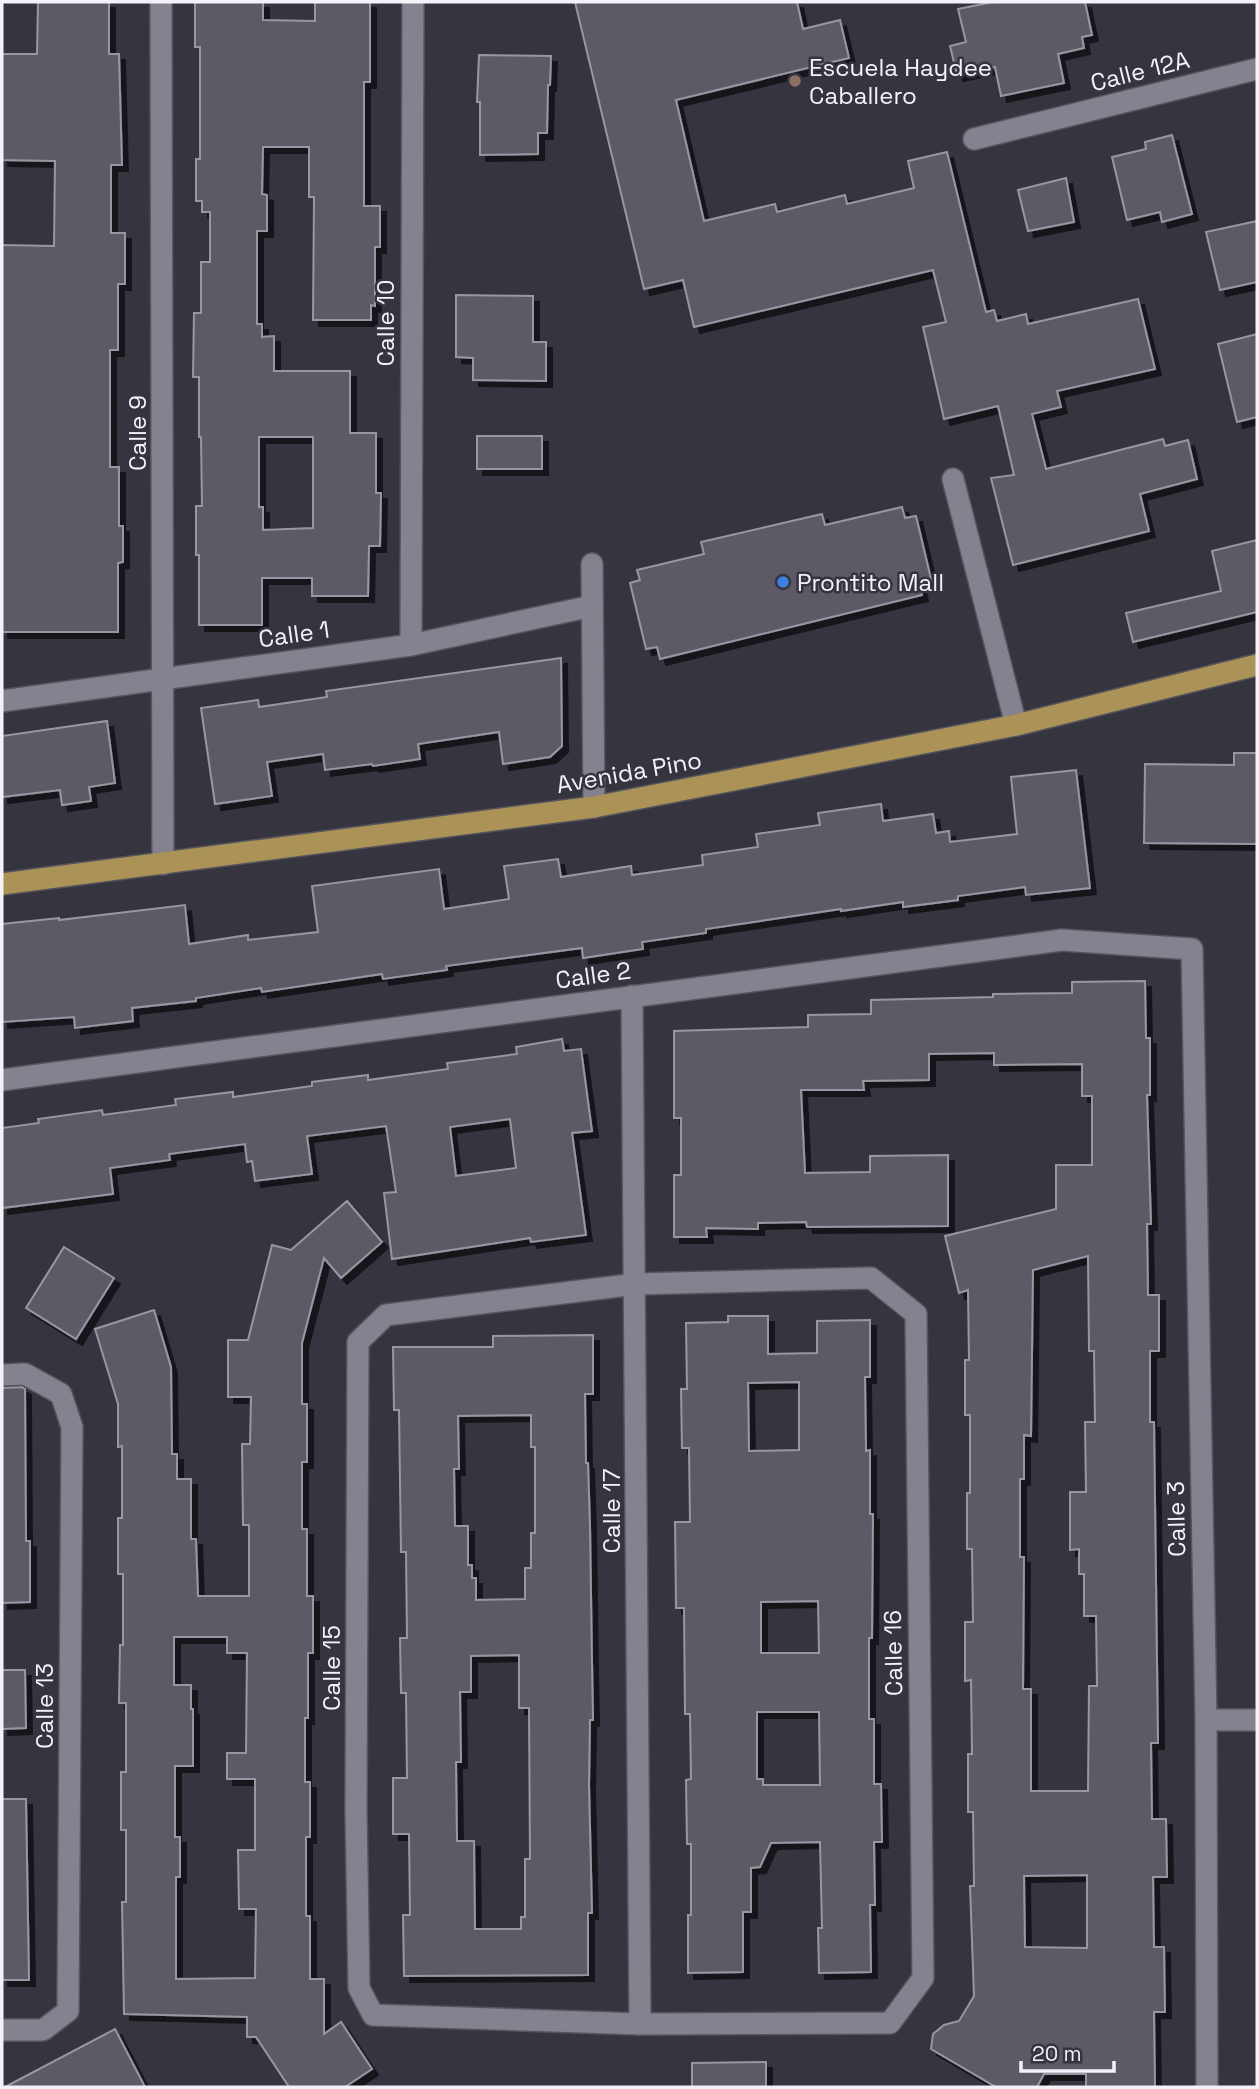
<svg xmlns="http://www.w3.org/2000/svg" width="1259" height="2089" font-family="'Space Grotesk',sans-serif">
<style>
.building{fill:#5d5a66;stroke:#9996a3;stroke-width:2;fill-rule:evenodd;filter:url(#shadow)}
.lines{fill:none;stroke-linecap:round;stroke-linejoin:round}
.street-casing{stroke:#55535c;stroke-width:24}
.primary-casing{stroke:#55535c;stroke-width:24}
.street{stroke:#85828f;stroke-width:21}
.primary{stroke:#ab9257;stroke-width:21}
.education-dot{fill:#8d6e63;stroke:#36343f;stroke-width:2.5}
.shop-dot{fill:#3f7fe0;stroke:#36343f;stroke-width:2.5}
.labels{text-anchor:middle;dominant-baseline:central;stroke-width:5;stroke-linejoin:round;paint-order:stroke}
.poi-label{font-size:24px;fill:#f3f2f9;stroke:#36343f;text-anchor:start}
.street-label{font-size:24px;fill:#f3f2f9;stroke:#36343f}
</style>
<defs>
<filter id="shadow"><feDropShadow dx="6" dy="6" stdDeviation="0" flood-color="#0009"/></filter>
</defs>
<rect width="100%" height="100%" fill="#36343f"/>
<g class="building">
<polygon points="38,2 109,2 109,54 119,54 122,165 111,165 111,233 125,233 125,284 118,284 118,350 110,350 110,467 119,467 119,526 123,526 123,562 118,563 118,632 2,632 2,245 54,246 55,161 2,160 2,54 37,54"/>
<path d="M195 2H263V20L315 21V2H370V82H364V206H380V247H375V306L371 305V320H313L314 197H309V147H263L262 194 267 195V231H257V324H262V337L274 336V371H350V433H376V493H381L380 546H369L368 596H312V578H262V625H199V555H196V506H202L201 437H199V377H193L194 313H201V262H210V212H202V201H196V159H200V47H195ZM259 437H313V528L263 530V507H259Z"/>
<polygon points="575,2 797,2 803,29 840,20 849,58 676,100 704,221 775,204 777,212 845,195 847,204 914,188 908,161 947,152 986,312 994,310 997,321 1026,314 1028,324 1138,299 1155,369 1057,391 1061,407 1032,414 1046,469 1163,439 1165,446 1188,440 1197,479 1140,494 1149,531 1013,565 991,478 1014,475 998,406 944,419 923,327 946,322 933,270 694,327 683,280 644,289"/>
<polygon points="993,2 1085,2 1092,35 1082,37 1084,48 1058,54 1064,83 1001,96 995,67 957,75 950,46 966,42 958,9"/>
<polygon points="479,55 551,56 550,85 548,85 547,133 538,133 538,154 480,155 480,102 477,102"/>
<polygon points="1172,135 1192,214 1162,222 1160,212 1127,220 1112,157 1146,149 1145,142"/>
<polygon points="1066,178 1074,222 1028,231 1018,190"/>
<polygon points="1257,221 1257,282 1220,290 1206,232"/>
<polygon points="456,295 533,296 533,342 546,342 546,381 473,380 473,358 456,357"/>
<polygon points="1257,334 1257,417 1237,422 1218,344"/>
<rect x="477" y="436" width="65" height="33"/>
<polygon points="902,507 905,518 916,516 932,583 920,586 922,595 660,659 657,647 646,649 630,583 640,580 637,570 704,554 701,542 822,514 825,525"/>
<polygon points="1257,540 1257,612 1133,642 1126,613 1221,591 1212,551"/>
<polygon points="561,658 562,746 550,757 503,764 499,732 418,744 420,759 373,766 372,764 325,770 323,754 267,762 272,796 215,804 201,708 258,700 259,707 327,697 326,691"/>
<polygon points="107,721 115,783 89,787 91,801 62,805 60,790 2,797 2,736"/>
<polygon points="1234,753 1257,753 1257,844 1144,843 1145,764 1234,765"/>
<polygon points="1076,770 1090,888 1026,895 1025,887 958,896 958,900 903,907 903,902 841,911 841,909 706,929 706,933 642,942 643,949 583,958 582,948 446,966 447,970 383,979 382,974 262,992 261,988 196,998 196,1001 132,1008 133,1021 75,1028 74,1017 2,1022 2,924 59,918 59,920 185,905 189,944 248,935 248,940 318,932 312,886 439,869 444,909 509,899 504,866 558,859 561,877 631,866 632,875 703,865 702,855 758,847 756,834 820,825 818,813 881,804 883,821 933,814 936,833 949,831 950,842 1017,834 1011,777"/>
<path d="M1145 981 1146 1038H1150V1095H1147L1151 1224H1147L1148 1295H1159V1351H1150V1422H1154L1158 1743H1151L1152 1819H1166L1167 1877H1153L1154 1947H1164L1165 2012H1154L1155 2087H1086V2074H1044L1037 2087H996L931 2049 933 2034 944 2025 959 2021 974 1996 970 1886H974L973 1812H968V1754H972L971 1680 965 1681V1622H973L972 1549H967V1493H970V1415H965V1360H969L968 1290 959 1293 945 1236 1056 1209V1165H1092V1096H1082V1064L994 1065V1053L929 1054V1080L863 1081 864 1090H801L805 1173 870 1172V1156L948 1155V1226L807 1227 806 1222 758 1223V1229L706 1228 707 1237H674V1175H681V1118H674V1031L808 1027V1015L871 1014V1000L993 997V994L1072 993V982ZM1088 1256 1089 1351H1094L1095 1422H1085L1086 1492H1070V1550L1079 1549V1574H1084V1616H1096L1097 1686H1089L1088 1791H1031V1689H1023L1024 1557H1020V1479H1024V1435L1031 1436 1033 1270ZM1087 1875V1948L1025 1947 1024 1876Z"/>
<path d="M562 1039 564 1051 581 1049 592 1131 572 1133 586 1235 531 1242 530 1238 392 1259 384 1193 396 1192 386 1126 307 1136 312 1174 255 1181 252 1161 247 1162 245 1144 169 1154 170 1160 110 1168 113 1194 2 1208V1128L39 1123 38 1119 102 1110 103 1115 176 1105 175 1099 233 1092V1097L312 1086V1082L368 1075V1080L448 1069 447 1063 517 1054 516 1047ZM510 1119 516 1168 456 1176 450 1127Z"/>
<path d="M347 1201 382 1242 341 1278 324 1258 302 1343V1404H307V1462H302V1529H307V1596H313V1653H308V1718H305V1782H310V1837H306V1916H310V1979H324V2034L341 2022 372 2069 345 2087H289L256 2037H247V2017L124 2014 122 1902H126V1830H121V1772H126V1703H119L120 1645H123V1574H118V1518H122V1446L118 1447V1404L95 1329 154 1310 171 1367 172 1454H177V1479H191V1539H196L198 1596H249V1525H243L242 1444H250L251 1397H228V1340H248L272 1245 291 1250ZM174 1637H227V1653H247L246 1753H227V1779H255V1850H238L239 1909H256L255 1978 176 1979V1877H180V1837H175V1766H193V1709H191V1685H174Z"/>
<polygon points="64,1247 114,1278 76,1339 26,1308"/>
<path d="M728 1316H768V1354L817 1353V1321L870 1320V1377H865L866 1451 870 1450V1514H873L872 1638H869V1719H874V1784H881L882 1842H874L875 1905H870L871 1972 819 1973 818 1928H822L820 1842 771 1843 760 1867 751 1868V1912H743V1972L688 1973V1915H691V1844H687L686 1780 691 1779 690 1714H685L684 1608H676L675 1522H690L689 1448H682L681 1389H687L686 1323 728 1322ZM799 1382V1450L749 1451 748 1383ZM818 1601 819 1653H761V1602ZM757 1712H819L820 1785H763V1779H757Z"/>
<path d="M593 1335V1394H585L586 1463H588L590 1527 592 1663 593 1720H590L589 1785 592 1913H588V1975L404 1976 403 1915H410L409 1834H393V1778H407L406 1693H401L400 1638H407L406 1552H401L399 1410H394L393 1347H493V1336ZM531 1415V1447H535V1533H531V1568H525V1599L476 1600V1578H472V1565H468V1526H455L454 1469H459L458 1416ZM519 1655V1708H529L530 1859H525V1917H521V1929H475L474 1841H457L456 1762H461L460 1692H471V1656Z"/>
<polygon points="22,1387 25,1389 26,1541 30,1541 30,1602 2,1603 2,1388"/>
<polygon points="2,1670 25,1670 26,1728 2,1729"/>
<polygon points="2,1799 26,1799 29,1980 2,1980"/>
<polygon points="115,2029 145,2087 5,2087"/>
<polygon points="766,2062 766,2087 692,2087 692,2063"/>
</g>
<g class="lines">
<defs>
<g id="street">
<polyline points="161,2 163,864"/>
<polyline points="974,139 1257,69"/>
<polyline points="953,479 1016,725"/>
<polyline points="592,564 594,807"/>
<polyline points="411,645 413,2"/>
<polyline points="2,701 411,645 592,606"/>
<polyline points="632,996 640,2024"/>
<polyline points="2,1080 1062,940 1192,949 1206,1720 1207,2087"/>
<polygon points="871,1278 916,1314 923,1978 890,2023 640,2024 373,2015 359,1988 356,1810 358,1342 386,1315 636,1284"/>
<polyline points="2,1375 25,1374 61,1394 72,1427 68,2011 43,2030 2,2030"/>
<polyline points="1206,1720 1257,1720"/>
</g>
<polyline id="primary" points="2,884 594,807 1016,725 1257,665"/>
</defs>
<use href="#street" class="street-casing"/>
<use href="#primary" class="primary-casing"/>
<use href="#street" class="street"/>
<use href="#primary" class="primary"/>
</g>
<circle class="education-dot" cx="795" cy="81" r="7"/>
<circle class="shop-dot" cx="783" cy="582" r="7"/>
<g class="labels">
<g class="poi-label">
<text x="809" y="67">Escuela Haydee<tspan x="809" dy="28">Caballero</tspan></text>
<text x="797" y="582">Prontito Mall</text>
</g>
<g class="street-label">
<text transform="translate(1140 71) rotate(-14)">Calle 12A</text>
<text transform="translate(385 323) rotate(-90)">Calle 10</text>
<text transform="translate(137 433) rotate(-90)">Calle 9</text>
<text transform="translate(294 634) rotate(-8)">Calle 1</text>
<text transform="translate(629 772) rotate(-10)">Avenida Pino</text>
<text transform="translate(593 975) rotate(-8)">Calle 2</text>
<text transform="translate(611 1511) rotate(-90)">Calle 17</text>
<text transform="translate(1176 1519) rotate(-91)">Calle 3</text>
<text transform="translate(893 1653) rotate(-91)">Calle 16</text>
<text transform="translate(331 1668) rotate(-90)">Calle 15</text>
<text transform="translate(44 1706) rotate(-90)">Calle 13</text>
</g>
</g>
<rect width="1259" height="2089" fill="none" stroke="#f3f2f9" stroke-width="7"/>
<path d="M1021 2061v10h93v-10" fill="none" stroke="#f3f2f9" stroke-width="3.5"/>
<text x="1032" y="2061" font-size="21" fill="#f3f2f9" stroke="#36343f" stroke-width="5" paint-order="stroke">20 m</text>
</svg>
